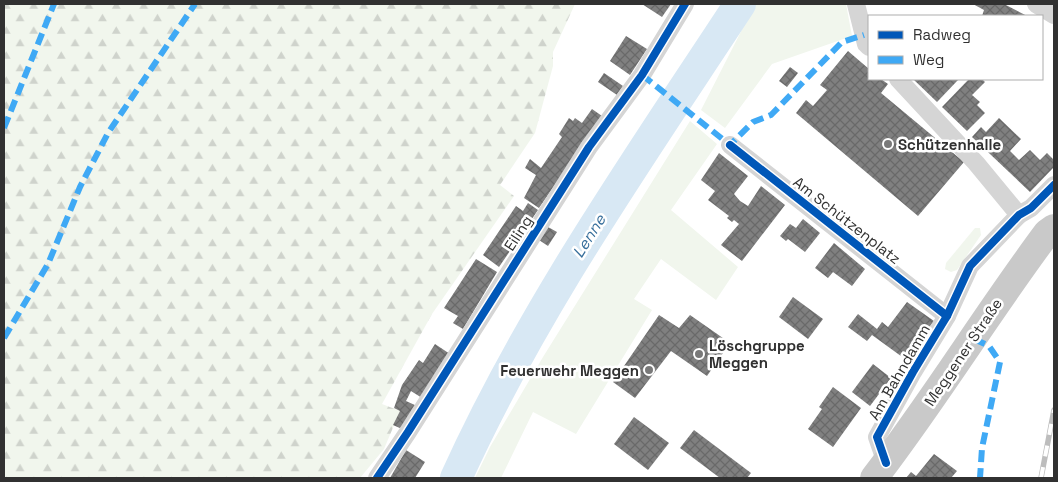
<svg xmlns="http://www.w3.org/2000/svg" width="1058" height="482" font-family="'Space Grotesk',sans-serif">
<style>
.green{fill:#f1f6ed}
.forest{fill:url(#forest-firs)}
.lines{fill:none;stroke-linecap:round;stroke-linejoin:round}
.river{stroke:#d8e8f4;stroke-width:32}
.building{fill:url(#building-cross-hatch)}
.minor{stroke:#d5d5d5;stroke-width:18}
.primary{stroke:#c9c9c9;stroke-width:28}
.rail-casing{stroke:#bdbdbd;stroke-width:5.5}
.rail{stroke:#fff;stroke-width:4;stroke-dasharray:11;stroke-linecap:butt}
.quiet{stroke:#3fa9f5;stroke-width:6;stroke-dasharray:12 6;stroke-linecap:butt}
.cycleway-casing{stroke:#fff;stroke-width:11}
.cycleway{stroke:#0057b8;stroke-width:8}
.poi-dot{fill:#797979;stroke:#fff;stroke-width:2}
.labels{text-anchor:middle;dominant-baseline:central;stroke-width:5;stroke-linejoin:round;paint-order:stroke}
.poi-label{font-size:15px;font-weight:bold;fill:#313131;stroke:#fff;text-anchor:start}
.street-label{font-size:15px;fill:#313131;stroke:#fff}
.water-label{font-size:16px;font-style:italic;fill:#366e9b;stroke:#fff}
</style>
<defs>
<pattern id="forest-firs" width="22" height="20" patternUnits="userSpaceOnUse" patternTransform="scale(1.25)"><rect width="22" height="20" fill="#f1f6ed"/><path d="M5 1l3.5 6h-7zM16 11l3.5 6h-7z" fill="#cfd3cc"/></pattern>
<pattern id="building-cross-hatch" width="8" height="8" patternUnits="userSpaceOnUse" patternTransform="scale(1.25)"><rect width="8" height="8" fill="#808080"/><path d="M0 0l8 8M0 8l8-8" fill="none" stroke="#696969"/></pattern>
</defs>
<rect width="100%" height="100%" fill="#fff"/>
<g class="green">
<polygon points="755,4 846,4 852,36 772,64 725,128 701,110"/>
<polygon points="690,121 717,144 671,210 738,267 716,300 661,259 634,299 652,310 576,434 533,412 501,478 475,478 490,447 543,357"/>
<polygon points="975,228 980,228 981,235 957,270 951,272 945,269 946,263"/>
</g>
<polygon class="forest" points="4,4 575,4 553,52 553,66 535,133 500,185 514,196 432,314 382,404 400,411 384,449 360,478 4,478"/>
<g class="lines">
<path class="river" d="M456 478C532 310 639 158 740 4"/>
</g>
<g class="building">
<polygon points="642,4 671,4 662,17"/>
<polygon points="973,4 1004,4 1027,16 982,16 984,10"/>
<polygon points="626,36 647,49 630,75 610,61"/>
<polygon points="848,51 869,69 869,79 881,79 888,84 881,93 964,162 918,216 796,113 806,100 813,106 827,90 820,85"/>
<polygon points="790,67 798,73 787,87 779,81"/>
<polygon points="604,73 623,86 617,95 598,82"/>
<polygon points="913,79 957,79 958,80 937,102"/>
<polygon points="969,79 982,79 985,82 972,95 980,102 977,105 985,113 967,131 942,107"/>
<polygon points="592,109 602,116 539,208 524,198 536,175 525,168 530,159 541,168 562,137 559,134 569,118 573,121 575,118 582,123"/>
<polygon points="999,118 1021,139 1010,151 1019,160 1030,150 1040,160 1047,153 1054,160 1054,167 1030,192 972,137 981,127 986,132"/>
<polygon points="719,153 748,176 734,194 740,201 748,206 761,186 785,205 742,261 721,245 739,224 734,220 732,222 727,218 729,216 708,200 715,191 701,180"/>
<polygon points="528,203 538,210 499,267 483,255 516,206 523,211"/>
<polygon points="803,219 820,233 805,252 788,239 786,241 780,236 790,224 796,228"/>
<polygon points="548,227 557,232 548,246 539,240"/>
<polygon points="834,243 865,269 852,286 833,272 828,278 815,268"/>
<polygon points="476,259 497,272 463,329 453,323 458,316 444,308"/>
<polygon points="793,297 823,319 808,339 779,317"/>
<polygon points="907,302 934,321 905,359 872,335 867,341 848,327 858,314 877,329 882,322 888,327"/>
<polygon points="659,315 679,328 690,315 730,343 707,376 671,351 635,398 613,382"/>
<polygon points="435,344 450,354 422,398 411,391 406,401 417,406 402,429 393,425 400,411 394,408 402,385 419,360 423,363"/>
<polygon points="873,364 891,378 870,406 852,392"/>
<polygon points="833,387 861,408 833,447 808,429 822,409 819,407"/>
<polygon points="634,417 669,443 648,470 614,444"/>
<polygon points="694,430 751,473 747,478 720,478 680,448"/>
<polygon points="406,450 425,462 415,478 390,478"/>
<polygon points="934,454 957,471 951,478 906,478 911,472 916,476"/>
</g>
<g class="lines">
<g class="minor">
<polyline points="856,4 866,44 869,47"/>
<polyline points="1036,4 1054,15"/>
<polyline points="898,79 976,163 1019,215"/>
<polyline points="730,145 947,316"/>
<polyline points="886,463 877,437 913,372 947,316 970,266 1019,215 1031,208 1054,185"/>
<polyline points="377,478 408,432 589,147 642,75 685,4"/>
</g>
<path class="primary" d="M874 478C935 399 987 313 1047 233L1054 228"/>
<defs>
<polyline id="rail" points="1041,478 1054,410"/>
</defs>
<use href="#rail" class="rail-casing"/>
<use href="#rail" class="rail"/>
<g class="quiet">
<polyline points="642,75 730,145 753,122 771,115 842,42 864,35"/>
<polyline points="4,128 54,4"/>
<polyline points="4,338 48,264 80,187 108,133 195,4"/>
<polyline points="974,339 989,346 1000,362 982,448 980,478"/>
</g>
<defs>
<g id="cycleway">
<polyline points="730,145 947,316"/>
<polyline points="886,463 877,437 913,372 947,316 970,266 1019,215 1031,208 1054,185"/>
<polyline points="377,478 408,432 589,147 642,75 685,4"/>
</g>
</defs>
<use href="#cycleway" class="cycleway-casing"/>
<use href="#cycleway" class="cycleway"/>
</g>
<g class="poi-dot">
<circle cx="888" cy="144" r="5"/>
<circle cx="699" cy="354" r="5"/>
<circle cx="649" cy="370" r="5"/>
</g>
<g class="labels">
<g class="poi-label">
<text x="898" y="144">Schützenhalle</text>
<text x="709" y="345">Löschgruppe<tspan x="709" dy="17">Meggen</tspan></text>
<text x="639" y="370" text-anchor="end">Feuerwehr Meggen</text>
</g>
<g class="street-label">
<text transform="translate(847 220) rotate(38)">Am Schützenplatz</text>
<text transform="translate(518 233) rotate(-57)">Eiling</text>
<text transform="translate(963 352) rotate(-56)">Meggener Straße</text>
<text transform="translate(899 372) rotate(-60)">Am Bahndamm</text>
</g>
<g class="water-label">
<text transform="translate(589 236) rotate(-58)">Lenne</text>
</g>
</g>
<rect width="1058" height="482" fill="none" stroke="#313131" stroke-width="10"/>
<rect x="868" y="15" width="175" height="65" fill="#ffffff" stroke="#adadad"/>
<rect x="878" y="31" width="25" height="8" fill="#0057b8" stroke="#adadad"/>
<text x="913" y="40" font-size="15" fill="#313131">Radweg</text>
<rect x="878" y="56" width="25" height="8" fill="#3fa9f5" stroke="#adadad"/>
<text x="913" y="65" font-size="15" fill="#313131">Weg</text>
</svg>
